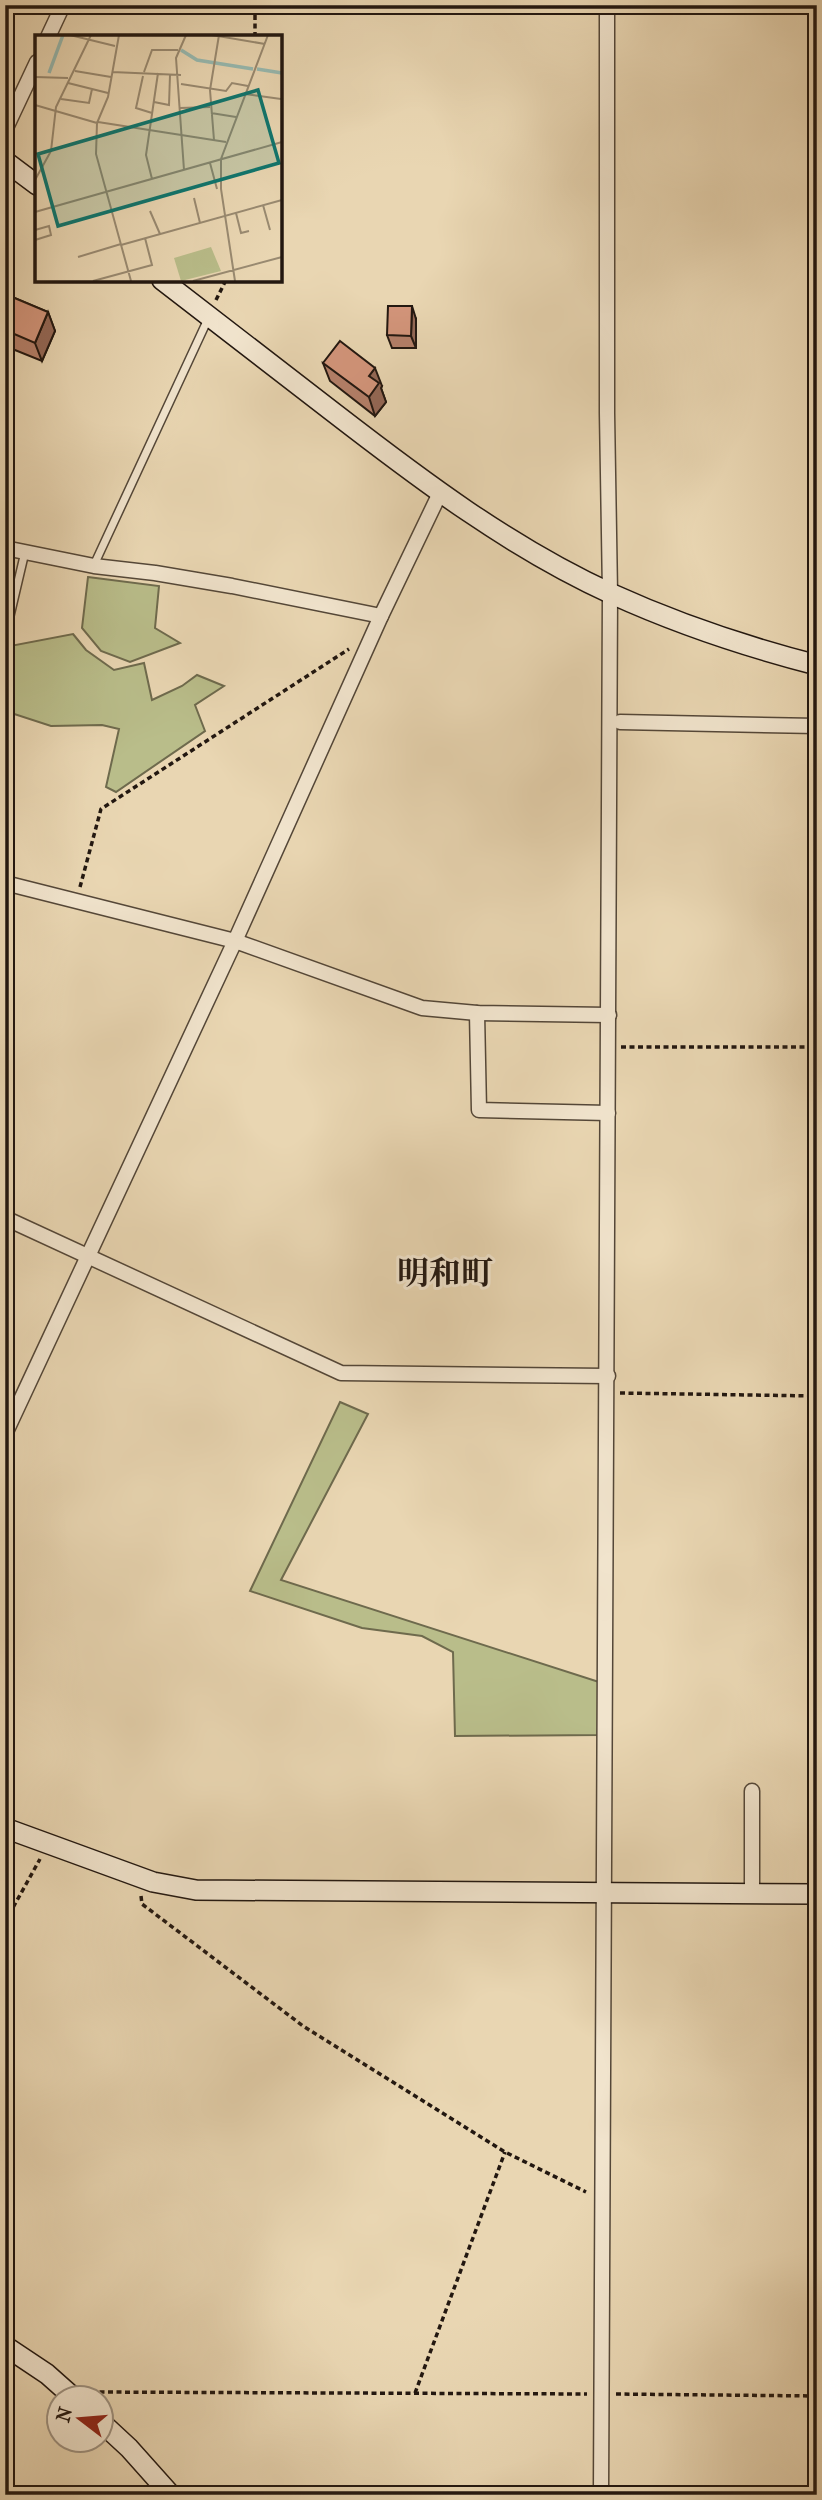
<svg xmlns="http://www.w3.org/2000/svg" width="822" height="2500" font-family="'IM FELL French Canon','Noto Serif JP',serif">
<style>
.green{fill:#b9bd8a;stroke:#6e6a4d;stroke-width:2}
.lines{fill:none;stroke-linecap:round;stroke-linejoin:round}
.lane-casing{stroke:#544738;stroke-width:10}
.street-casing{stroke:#544738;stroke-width:17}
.secondary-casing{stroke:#221710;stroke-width:22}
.path{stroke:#221710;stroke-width:3.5;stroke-dasharray:5 3.5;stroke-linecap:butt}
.lane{stroke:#f1e4cd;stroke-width:7}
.street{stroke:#f1e4cd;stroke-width:14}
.secondary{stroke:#f1e4cd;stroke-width:19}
.wall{fill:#b5806a;stroke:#221710;stroke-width:2}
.shaded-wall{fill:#946856;stroke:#221710;stroke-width:2}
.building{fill:#d3957b;stroke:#221710;stroke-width:2}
.labels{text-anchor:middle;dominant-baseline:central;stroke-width:6;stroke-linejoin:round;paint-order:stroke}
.district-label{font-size:32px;font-weight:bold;fill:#221710;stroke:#f1e4cd}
.inset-river{fill:none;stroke:#97b9b0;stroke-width:3.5}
.inset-road{fill:none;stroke:#998a71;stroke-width:2}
.view{fill:#0f766e;fill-opacity:0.15;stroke:#0f766e;stroke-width:3.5}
.inset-edge{fill:none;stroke:#221710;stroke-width:3.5}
</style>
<rect width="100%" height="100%" fill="#e9d6b2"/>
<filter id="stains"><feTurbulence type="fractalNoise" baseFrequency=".00286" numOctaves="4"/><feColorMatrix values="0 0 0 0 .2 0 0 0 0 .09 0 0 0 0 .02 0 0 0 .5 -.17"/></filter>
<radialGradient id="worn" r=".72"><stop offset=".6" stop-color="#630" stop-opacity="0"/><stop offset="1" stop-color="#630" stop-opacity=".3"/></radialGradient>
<g class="green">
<polygon points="88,577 159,586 155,628 180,643 130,662 101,651 82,628"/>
<polygon points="73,634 86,650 114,670 144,663 152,700 182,686 197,675 224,686 195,705 205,731 116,792 106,787 119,729 102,725 51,726 5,711 5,662 10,646"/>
<polygon points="340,1402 368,1414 281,1580 599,1682 599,1735 455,1736 453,1652 422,1636 362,1628 250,1591"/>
</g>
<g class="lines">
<defs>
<g id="lane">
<polyline points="94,565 208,319"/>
<polyline points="5,637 25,552"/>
</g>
<g id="street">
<polyline points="48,37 63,5"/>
<polyline points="5,130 37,62"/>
<polyline points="5,548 94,566 155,573 232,586 381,616"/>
<polyline points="620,722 817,726"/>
<polyline points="5,883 235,941 422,1008 477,1013 609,1015"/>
<polyline points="477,1013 479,1110 608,1113"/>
<polyline points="5,1218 341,1373 608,1376"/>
<polyline points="5,1434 235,941 381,616 440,493"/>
<polyline points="752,1894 752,1791"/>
<polyline points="601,2495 610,593 607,413 607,5"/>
</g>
<g id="secondary">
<polyline points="5,161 37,185"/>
<path d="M162 280C219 324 276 368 333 412 421 480 511 548 612 594 678 624 747 647 817 665"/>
<polyline points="5,1828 153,1882 196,1890 817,1894"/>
<polyline points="5,2346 47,2374 74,2398"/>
<polyline points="102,2423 129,2448 171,2495"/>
</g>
</defs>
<use href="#lane" class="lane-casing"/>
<use href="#street" class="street-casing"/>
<use href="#secondary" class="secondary-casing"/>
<g class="path">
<polyline points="255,37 255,5"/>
<polyline points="216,300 226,280"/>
<polyline points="80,887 101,809 349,649"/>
<polyline points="621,1047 817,1047"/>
<polyline points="620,1393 817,1396"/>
<polyline points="141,1896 142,1904 303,2026 505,2152 586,2192"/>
<polyline points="5,1922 40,1859"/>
<polyline points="91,2392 587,2394"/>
<polyline points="415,2393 505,2152"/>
<polyline points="616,2394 817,2396"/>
</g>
<use href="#lane" class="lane"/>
<use href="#street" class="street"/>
<use href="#secondary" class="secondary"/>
</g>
<g class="wall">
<polygon points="5,294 48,312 55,331 42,361 5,346"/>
<polygon points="416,319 416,348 392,348 387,335"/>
<polygon points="323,363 382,386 381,388 386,402 375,416 330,381"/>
</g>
<g class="shaded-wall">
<polygon points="412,306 416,319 416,348 411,336"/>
<polygon points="48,312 55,331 42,361 35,343"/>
<polygon points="375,368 382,386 381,388 386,402 375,416 369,397 369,376"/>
</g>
<g class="building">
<polygon points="5,294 48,312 35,343 5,330"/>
<polygon points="388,306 412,306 411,336 387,335"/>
<polygon points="340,341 375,368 369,376 379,383 369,397 323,363"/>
</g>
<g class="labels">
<g class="district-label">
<text x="445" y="1273">明和町</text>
</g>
</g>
<g transform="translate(35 35)">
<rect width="247" height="247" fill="#e9d6b2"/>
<path d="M176 212 186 236 146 246 139 223Z" fill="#b9bd8a"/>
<path class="inset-river" d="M146 15 162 25 218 34M222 34 247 38M14 38 28 0"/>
<path class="inset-road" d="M35 0 80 11M84 0 73 62 62 88 61 119 96 246M177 0 230 9M40 36 76 42M77 37 146 40M109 37 117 15H143M108 41 101 73 117 78M0 42 33 43M33 48 73 58M146 49 191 56 197 48 213 51M210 59 246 64M26 64 54 68 57 54M119 67 134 70 135 40M0 70 62 88M145 73 175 72M176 78 201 82M63 87 191 107M179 105 175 55 184 0M175 128 182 154M149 135 141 23 151 0M117 144 111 120 123 38M0 145 16 116 21 72 56 0M159 163 165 188M228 170 235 195M115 176 125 199M0 177 247 107M201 178 206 198 214 196M0 195 14 191 16 200 0 205M86 210 247 165M43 222 86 209M58 246 117 230 110 203M158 246 247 222M200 246 186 154V124L233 0"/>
<path class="view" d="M223 55 244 128 23 191 3 119Z"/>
<rect width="247" height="247" class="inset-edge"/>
</g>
<rect width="822" height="2500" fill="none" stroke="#e9d6b2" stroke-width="28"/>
<rect x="7" y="7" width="808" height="2486" fill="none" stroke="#221710" stroke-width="3.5"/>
<rect x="14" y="14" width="794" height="2472" fill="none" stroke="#221710" stroke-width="2"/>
<g transform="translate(80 2419) rotate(286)"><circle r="33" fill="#f1e4cd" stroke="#9e9281" stroke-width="2"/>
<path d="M0-5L12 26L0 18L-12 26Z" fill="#8f2418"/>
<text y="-10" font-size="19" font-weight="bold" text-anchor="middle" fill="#221710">N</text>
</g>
<rect width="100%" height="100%" filter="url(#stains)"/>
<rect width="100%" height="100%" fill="url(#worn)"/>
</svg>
